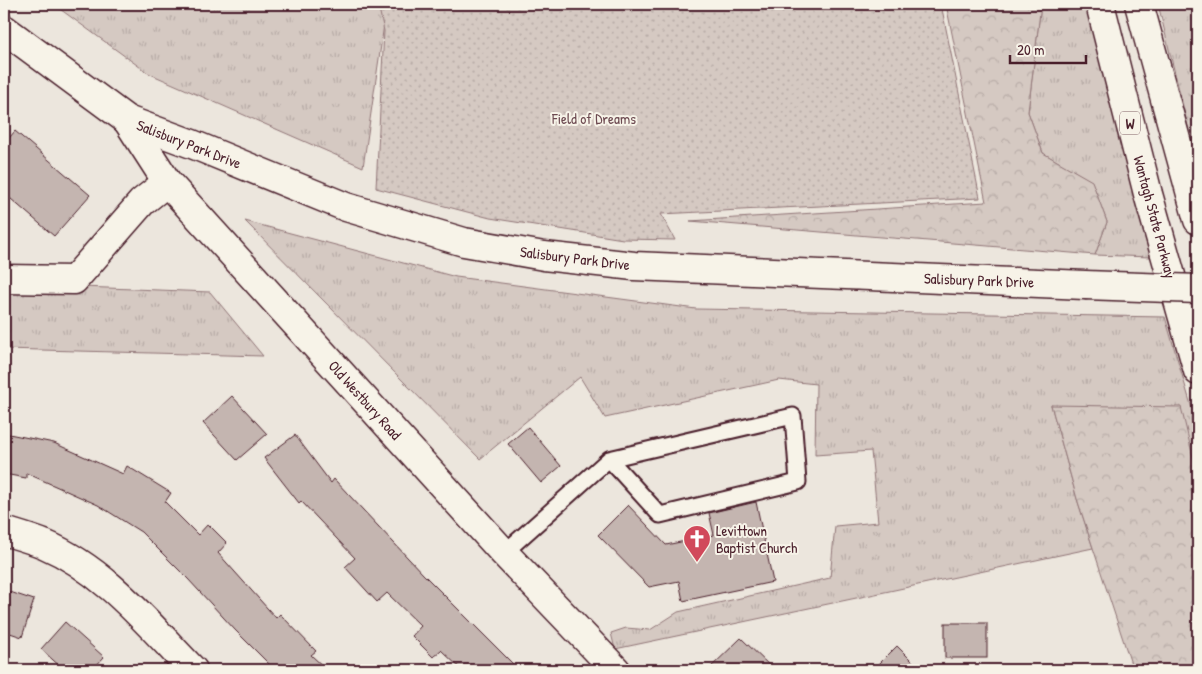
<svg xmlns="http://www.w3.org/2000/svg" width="1202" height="674" font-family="'Patrick Hand',sans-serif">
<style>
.grass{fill:url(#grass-tufts);stroke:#907476}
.forest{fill:url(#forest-crowns);stroke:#907476}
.park{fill:url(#park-dots);stroke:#907476}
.building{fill:#c4b5b0;stroke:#4a1f2b}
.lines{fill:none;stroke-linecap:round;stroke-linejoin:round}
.lane-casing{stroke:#4a1f2b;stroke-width:19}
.street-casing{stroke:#4a1f2b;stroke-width:31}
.secondary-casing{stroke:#4a1f2b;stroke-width:31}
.highway-casing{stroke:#4a1f2b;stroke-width:31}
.lane{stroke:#f7f3e8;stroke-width:15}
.street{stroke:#f7f3e8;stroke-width:28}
.secondary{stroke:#f7f3e8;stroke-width:28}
.highway{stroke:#f7f3e8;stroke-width:28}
.secondary-bridge-casing{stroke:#4a1f2b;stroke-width:31;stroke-linecap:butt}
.secondary-bridge{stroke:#f7f3e8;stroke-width:28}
.labels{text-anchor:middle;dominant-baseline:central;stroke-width:4;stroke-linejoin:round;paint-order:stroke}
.shield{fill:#f7f3e8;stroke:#7e5f64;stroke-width:1}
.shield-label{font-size:14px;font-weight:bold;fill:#4a1f2b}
.park-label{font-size:15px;fill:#6d4a51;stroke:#f7f3e8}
.street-label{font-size:15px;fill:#4a1f2b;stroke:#f7f3e8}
.poi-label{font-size:15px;fill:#4a1f2b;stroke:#f7f3e8;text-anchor:start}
</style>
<defs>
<pattern id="grass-tufts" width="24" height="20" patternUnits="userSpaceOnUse" patternTransform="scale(1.25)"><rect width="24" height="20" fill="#d5c9c2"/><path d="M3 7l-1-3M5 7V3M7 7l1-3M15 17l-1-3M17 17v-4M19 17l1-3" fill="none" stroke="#b8aca7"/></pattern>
<pattern id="forest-crowns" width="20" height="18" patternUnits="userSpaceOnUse" patternTransform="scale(1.25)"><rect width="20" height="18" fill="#d5c9c2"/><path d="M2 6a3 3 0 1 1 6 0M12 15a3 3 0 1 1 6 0" fill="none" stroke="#b8aca7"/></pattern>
<pattern id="park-dots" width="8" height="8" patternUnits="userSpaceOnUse" patternTransform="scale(1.25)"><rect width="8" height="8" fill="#d5c9c2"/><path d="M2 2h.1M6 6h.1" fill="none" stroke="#b8aca7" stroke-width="1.8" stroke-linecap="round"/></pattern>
</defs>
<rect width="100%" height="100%" fill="#ece6dd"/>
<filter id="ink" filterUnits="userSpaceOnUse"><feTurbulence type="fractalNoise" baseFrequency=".02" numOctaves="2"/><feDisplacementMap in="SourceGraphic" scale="10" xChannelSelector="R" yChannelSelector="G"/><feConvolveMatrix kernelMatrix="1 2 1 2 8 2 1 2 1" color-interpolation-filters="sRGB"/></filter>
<g filter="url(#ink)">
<g class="grass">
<polygon points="53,4 385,4 386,11 363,167 148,73"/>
<polygon points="1041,4 1087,4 1151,257 1095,255 1107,222 1092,182 1043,153 1028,112"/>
<polygon points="1158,4 1198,4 1198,168"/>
<polygon points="245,221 456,277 696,309 1165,317 1198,429 1198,478 1193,460 1051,405 1077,499 1093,548 615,649 611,633 626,628 650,630 678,612 830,578 835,526 878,522 871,451 815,455 816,384 779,380 605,418 580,377 480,459"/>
<polygon points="4,284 210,292 263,356 4,349"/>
</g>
<g class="forest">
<polygon points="946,4 1041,4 1028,112 1043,153 1092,181 1107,222 1095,255 690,221 986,202"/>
<polygon points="1051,405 1181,407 1198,478 1198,670 1133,670 1077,499"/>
</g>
<polygon class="park" points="378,4 941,4 980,198 661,214 675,240 623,239 490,218 376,188 384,31"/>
<g class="building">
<polygon points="15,131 90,195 54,236 4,193 4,144"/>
<polygon points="232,396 267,434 237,460 203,423"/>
<polygon points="528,427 561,466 541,483 508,444"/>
<polygon points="4,433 54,443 123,474 127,466 171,493 165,502 198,535 208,524 227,543 218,553 276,618 280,614 316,651 311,655 327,670 275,670 235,630 188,579 141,532 98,505 26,473 26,478 4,474"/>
<polygon points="295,435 331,483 334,479 423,574 519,670 462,670 441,650 433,657 412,636 421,626 387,593 377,602 345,567 355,558 301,501 299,503 264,458"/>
<polygon points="756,502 773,582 683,601 679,581 649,587 598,535 628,505 666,545 714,535 709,513"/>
<polygon points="4,590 34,600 22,637 4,631"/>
<polygon points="65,622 104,657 92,670 64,670 41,649"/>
<rect x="945" y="623" width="42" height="35"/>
<polygon points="741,638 774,670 708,670"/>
<polygon points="897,646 921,670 873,670"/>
</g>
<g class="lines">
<defs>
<polyline id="lane" points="504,553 609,459 793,416 798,482 660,515 609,459"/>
<g id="street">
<polyline points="4,279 74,280 142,202 167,182"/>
<path d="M4 531C17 535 31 539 44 544 105 570 148 624 193 670"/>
</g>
<g id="secondary">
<polyline points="4,29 127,120 192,144 346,207 464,242 544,256 634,266 1085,285"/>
<polyline points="127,120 167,182 504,553 616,670"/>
</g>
<g id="highway">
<polyline points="1100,4 1148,194 1198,371"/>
<polyline points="1139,4 1198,220"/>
</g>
</defs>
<use href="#lane" class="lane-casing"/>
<use href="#street" class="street-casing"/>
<use href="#secondary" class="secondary-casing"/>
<use href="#highway" class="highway-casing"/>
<use href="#lane" class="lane"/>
<use href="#street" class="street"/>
<use href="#secondary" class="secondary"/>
<use href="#highway" class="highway"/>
<defs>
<polyline id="secondary-bridge" points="1085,285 1198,289"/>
</defs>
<use href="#secondary-bridge" class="secondary-bridge-casing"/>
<use href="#secondary-bridge" class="secondary-bridge"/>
</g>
</g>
<defs>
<symbol id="church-pin" viewBox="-11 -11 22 30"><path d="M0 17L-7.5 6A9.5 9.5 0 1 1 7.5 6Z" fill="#d1495b" stroke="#f7f3e8"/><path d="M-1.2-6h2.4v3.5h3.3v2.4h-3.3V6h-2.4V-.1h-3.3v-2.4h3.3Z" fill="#fff"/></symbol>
</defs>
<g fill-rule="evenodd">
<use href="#church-pin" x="681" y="523" width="32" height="43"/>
</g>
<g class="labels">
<rect class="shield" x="1120" y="111.5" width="20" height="23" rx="4"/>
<g class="shield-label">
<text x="1130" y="123">W</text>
</g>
<g class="park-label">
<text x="594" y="118">Field of Dreams</text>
</g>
<g class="street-label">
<text transform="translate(189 144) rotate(21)">Salisbury Park Drive</text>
<text transform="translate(1155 217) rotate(75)">Wantagh State Parkway</text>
<text transform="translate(575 258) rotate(7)">Salisbury Park Drive</text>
<text transform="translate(979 280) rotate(2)">Salisbury Park Drive</text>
<text transform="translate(365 400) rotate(48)">Old Westbury Road</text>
</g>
<g class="poi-label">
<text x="716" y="530">Levittown<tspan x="716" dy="17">Baptist Church</tspan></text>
</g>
</g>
<rect width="1202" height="674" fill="none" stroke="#f7f3e8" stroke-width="20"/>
<rect x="10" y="10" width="1182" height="654" fill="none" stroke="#4a1f2b" stroke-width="2" filter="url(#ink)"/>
<path d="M1010 55v8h76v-8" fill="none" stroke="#4a1f2b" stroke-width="2.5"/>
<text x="1017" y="55" font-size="15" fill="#4a1f2b" stroke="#f7f3e8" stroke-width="4" paint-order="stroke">20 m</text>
</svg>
